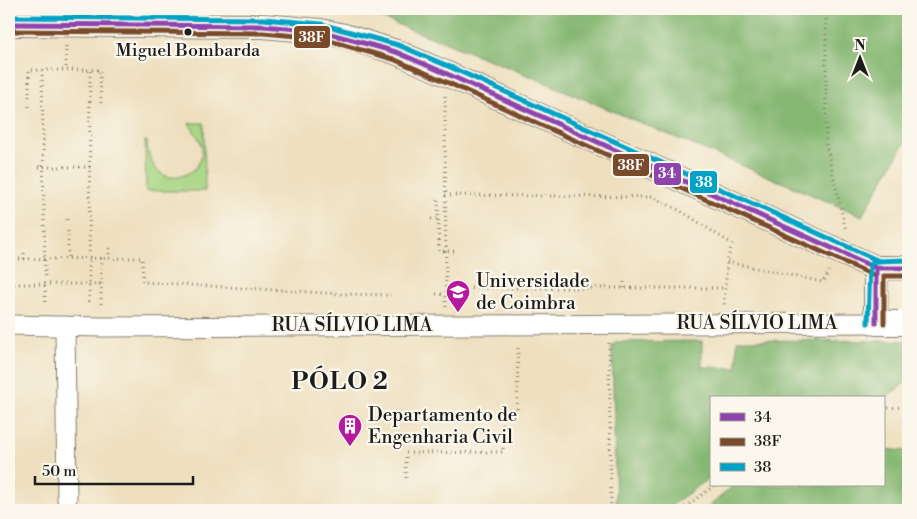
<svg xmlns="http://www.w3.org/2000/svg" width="917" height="519" font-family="'Libre Bodoni',serif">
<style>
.green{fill:#a7d684;stroke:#627950}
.forest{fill:#85b772;stroke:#506a47}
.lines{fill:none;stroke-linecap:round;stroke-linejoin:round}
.minor-casing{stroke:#857e6e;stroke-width:21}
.tertiary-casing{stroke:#857e6e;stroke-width:26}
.path{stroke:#857e6e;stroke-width:3;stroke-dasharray:1 4;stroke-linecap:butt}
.minor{stroke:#fff;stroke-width:19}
.tertiary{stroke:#fff;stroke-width:24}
.bus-1-casing{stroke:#fbf7ec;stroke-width:9}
.bus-2-casing{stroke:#fbf7ec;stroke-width:9}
.bus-3-casing{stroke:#fbf7ec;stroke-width:9}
.bus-1{stroke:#8e44ad;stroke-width:5}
.bus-2{stroke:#7a4b2a;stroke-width:5}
.bus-3{stroke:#01a2c5;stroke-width:5}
.bus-dot{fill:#1c1c1c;stroke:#fbf7ec;stroke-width:2}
.labels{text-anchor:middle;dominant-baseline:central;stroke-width:4.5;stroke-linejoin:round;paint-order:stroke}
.bus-label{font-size:18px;fill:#1c1c1c;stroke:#fbf7ec}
.poi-label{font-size:19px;fill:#1c1c1c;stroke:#fbf7ec;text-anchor:start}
.street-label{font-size:19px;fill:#1c1c1c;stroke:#fbf7ec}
.district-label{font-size:24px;font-weight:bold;letter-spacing:1px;fill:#1c1c1c;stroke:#fbf7ec}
.line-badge{stroke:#fbf7ec;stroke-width:2}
.badge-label{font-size:14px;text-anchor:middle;font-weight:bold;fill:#fff}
</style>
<rect width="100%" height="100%" fill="#fbf7ec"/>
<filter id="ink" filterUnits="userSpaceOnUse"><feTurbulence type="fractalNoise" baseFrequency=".02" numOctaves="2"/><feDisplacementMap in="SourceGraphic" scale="10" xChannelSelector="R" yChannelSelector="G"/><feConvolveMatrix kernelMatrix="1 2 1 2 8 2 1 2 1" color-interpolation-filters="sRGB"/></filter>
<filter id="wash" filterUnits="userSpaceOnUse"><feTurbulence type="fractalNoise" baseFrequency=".0096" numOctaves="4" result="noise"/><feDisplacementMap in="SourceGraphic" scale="20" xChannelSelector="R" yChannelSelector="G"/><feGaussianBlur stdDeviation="1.12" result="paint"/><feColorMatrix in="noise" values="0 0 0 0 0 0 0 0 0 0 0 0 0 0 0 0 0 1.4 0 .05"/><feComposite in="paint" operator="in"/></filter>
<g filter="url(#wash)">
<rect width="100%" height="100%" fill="#eee0bf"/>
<path class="green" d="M189 123H204L205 191H146L145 141H147C148 172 170 189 196 168 209 146 199 141 189 123Z"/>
<g class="forest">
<polygon points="358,9 908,9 908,137 862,216 508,67"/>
<polygon points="737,340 908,341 908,381 883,399 711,398 711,477 665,510 616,510 612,346 617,342 702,341 702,367 737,368"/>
<polygon points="883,449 908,451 908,510 705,510 734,485 883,485"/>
</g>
</g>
<g filter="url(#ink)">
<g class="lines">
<defs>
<g id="minor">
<polyline points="9,325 102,327 876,323"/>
<polyline points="65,326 67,499"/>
</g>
<g id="tertiary">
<polyline points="9,24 263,26 320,31 344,36 396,52 445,73 876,268"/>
<polyline points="908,268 876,268 876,323 908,323"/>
</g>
</defs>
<use href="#minor" class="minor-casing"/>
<use href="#tertiary" class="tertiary-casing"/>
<g class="path">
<polyline points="826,9 826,144 846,231"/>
<polyline points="66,46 66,70"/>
<polyline points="42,70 45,280"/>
<polyline points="445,96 446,307"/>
<polyline points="29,107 29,70 100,70 101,106"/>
<polyline points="39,167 93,167"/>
<polyline points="445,195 652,197 681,211 732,244 727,262 724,305"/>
<polyline points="438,200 439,251 458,251"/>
<polyline points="67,219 67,224"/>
<polyline points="431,219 438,219"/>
<polyline points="68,231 68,259"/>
<polyline points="109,248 109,258"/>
<polyline points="101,258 101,308"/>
<polyline points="9,259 142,258 143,282 342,294 391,295"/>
<polyline points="24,259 24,250"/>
<polyline points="727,262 823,282 829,271"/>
<polyline points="624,282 624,288"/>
<polyline points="9,284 101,284"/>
<polyline points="45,286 45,302"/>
<polyline points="471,288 723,288"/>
<polyline points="436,294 445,294"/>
<polyline points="89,302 90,70"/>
<polyline points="609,343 611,510"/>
<polyline points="883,408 906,407 908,402"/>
<polyline points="406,478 406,453 503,452 503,411 517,412 518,344"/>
<polyline points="35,509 35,510"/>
<polyline points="681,510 715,485"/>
</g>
<use href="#minor" class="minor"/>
<use href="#tertiary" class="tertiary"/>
<defs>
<g id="bus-1">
<polyline points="9,24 263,26 320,31 396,52 445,73 876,268"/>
<polyline points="876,323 876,268 908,268"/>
</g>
<g id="bus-2">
<polyline points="9,31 263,33 319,38 393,59 442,80 873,275"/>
<polyline points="884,323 884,276 908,276"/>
</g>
<g id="bus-3">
<polyline points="9,17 263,19 321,24 398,45 448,66 879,261"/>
<polyline points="868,323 870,264 875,261 908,260"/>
</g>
</defs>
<use href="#bus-1" class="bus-1-casing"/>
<use href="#bus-2" class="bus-2-casing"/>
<use href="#bus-3" class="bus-3-casing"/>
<use href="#bus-1" class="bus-1"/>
<use href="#bus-2" class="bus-2"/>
<use href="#bus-3" class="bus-3"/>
</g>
</g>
<defs>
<symbol id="university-pin" viewBox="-11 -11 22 30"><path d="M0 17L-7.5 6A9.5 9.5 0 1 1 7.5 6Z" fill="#b5179e" stroke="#fbf7ec"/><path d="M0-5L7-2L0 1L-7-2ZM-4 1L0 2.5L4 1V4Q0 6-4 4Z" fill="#fff"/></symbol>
<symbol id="building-pin" viewBox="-11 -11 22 30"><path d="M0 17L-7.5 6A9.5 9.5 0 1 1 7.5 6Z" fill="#b5179e" stroke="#fbf7ec"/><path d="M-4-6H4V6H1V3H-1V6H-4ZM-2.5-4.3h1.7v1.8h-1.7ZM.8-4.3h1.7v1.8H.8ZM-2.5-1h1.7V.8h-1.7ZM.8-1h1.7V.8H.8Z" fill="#fff"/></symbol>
</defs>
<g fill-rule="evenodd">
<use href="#university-pin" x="444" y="278" width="28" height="38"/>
<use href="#building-pin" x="336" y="412" width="28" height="38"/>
</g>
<circle class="bus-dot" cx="188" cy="32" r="4.5"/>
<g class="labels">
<g class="bus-label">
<text x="188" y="50">Miguel Bombarda</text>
</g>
<g class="poi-label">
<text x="476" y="281">Universidade<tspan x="476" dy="22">de Coimbra</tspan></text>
<text x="368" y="415">Departamento de<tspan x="368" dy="22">Engenharia Civil</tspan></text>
</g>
<g class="street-label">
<text x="757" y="323">RUA SÍLVIO LIMA</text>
<text x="352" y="325">RUA SÍLVIO LIMA</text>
</g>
<g class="district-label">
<text x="340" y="382">PÓLO 2</text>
</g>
</g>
<g class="line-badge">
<rect x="293" y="25" width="38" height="24" rx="5" fill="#7a4b2a"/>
<rect x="612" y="153" width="38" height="24" rx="5" fill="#7a4b2a"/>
<rect x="653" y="162" width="29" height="24" rx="5" fill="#8e44ad"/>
<rect x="689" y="170" width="29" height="24" rx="5" fill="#01a2c5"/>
</g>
<g class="badge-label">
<text x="312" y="42">38F</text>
<text x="631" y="170">38F</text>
<text x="667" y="178">34</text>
<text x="704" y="187">38</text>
</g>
<rect width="917" height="519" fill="none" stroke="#fbf7ec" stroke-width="30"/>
<rect x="710" y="396" width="175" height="90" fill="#fbf7ec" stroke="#a29f99"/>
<rect x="720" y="413" width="25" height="8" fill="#8e44ad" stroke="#a29f99"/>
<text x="754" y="422" font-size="15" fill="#1c1c1c">34</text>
<rect x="720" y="438" width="25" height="8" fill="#7a4b2a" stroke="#a29f99"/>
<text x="754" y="446" font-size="15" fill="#1c1c1c">38F</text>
<rect x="720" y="463" width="25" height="8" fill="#01a2c5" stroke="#a29f99"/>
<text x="754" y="472" font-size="15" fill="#1c1c1c">38</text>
<g transform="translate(860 58)" stroke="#fbf7ec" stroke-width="4" paint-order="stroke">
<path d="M0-4L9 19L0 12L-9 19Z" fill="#1c1c1c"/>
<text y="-8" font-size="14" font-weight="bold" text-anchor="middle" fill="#1c1c1c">N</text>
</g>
<path d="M35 476v8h158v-8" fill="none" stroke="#1c1c1c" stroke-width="2.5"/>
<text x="42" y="476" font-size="15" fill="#1c1c1c" stroke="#fbf7ec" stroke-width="4" paint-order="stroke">50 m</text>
</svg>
